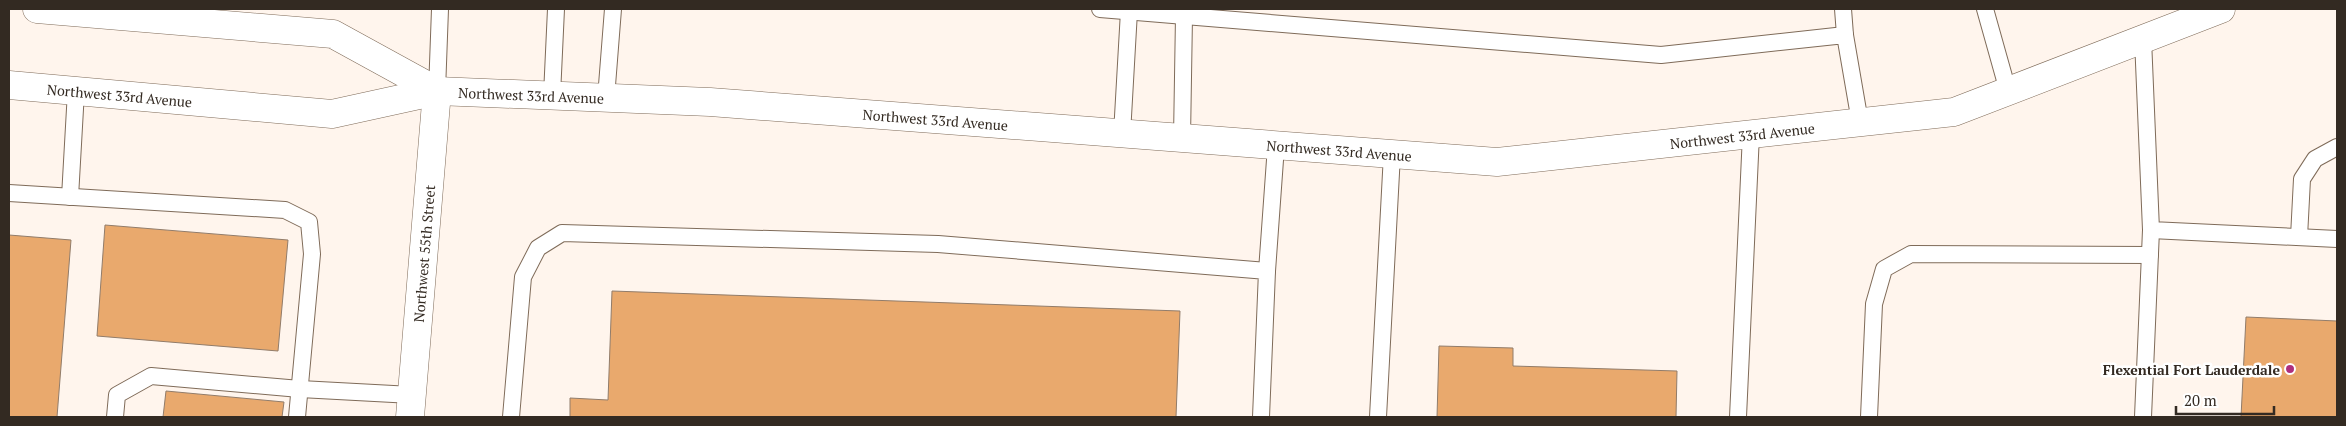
<svg xmlns="http://www.w3.org/2000/svg" width="2346" height="426" font-family="'PT Serif',serif">
<style>
.building{fill:#e9a96d;stroke:#917c6a}
.lines{fill:none;stroke-linecap:round;stroke-linejoin:round}
.service-casing{stroke:#7f6b59;stroke-width:18}
.minor-casing{stroke:#7f6b59;stroke-width:29}
.service{stroke:#fff;stroke-width:16}
.minor{stroke:#fff;stroke-width:28}
.poi-dot{fill:#ae2e7d;stroke:#fff;stroke-width:2}
.labels{text-anchor:middle;dominant-baseline:central;stroke-width:5;stroke-linejoin:round;paint-order:stroke}
.street-label{font-size:14px;fill:#332a22;stroke:#fff}
.poi-label{font-size:14px;font-weight:bold;fill:#332a22;stroke:#fff;text-anchor:end}
</style>
<rect width="100%" height="100%" fill="#fff5ed"/>
<g class="building">
<polygon points="105,225 288,240 278,351 97,336"/>
<polygon points="9,235 71,240 57,417 9,417"/>
<polygon points="612,291 1180,311 1176,417 570,417 570,398 608,400"/>
<polygon points="2246,317 2337,321 2337,417 2241,417"/>
<polygon points="1439,346 1513,348 1513,366 1677,371 1676,417 1437,417"/>
<polygon points="166,391 284,402 282,417 163,417"/>
</g>
<g class="lines">
<defs>
<g id="service">
<polyline points="1100,9 1661,55 1845,35 1860,122"/>
<polyline points="1843,9 1845,35"/>
<polyline points="1985,9 2008,91"/>
<polyline points="2143,39 2151,230 2337,239"/>
<polyline points="437,91 440,9"/>
<polyline points="552,95 556,9"/>
<polyline points="606,98 613,9"/>
<polyline points="1122,134 1129,11"/>
<polyline points="1182,138 1184,16"/>
<polyline points="9,193 285,210 309,222 312,254 297,417"/>
<polyline points="70,197 76,91"/>
<polyline points="2299,237 2302,179 2315,159 2337,147"/>
<polyline points="1267,271 1276,146"/>
<polyline points="115,417 117,395 151,376 300,389 412,395"/>
<polyline points="511,417 523,277 538,248 562,233 938,244 1267,271 1261,417"/>
<polyline points="1378,417 1392,154"/>
<polyline points="1738,417 1751,134"/>
<polyline points="1869,417 1874,304 1884,269 1911,254 2150,255"/>
<polyline points="2143,417 2151,230"/>
</g>
<g id="minor">
<polyline points="37,9 333,34 437,91"/>
<path id="s1" d="M9 85 332 114 437 91 710 102 1497 162 1954 112 2221 9"/>
<path id="s2" d="M410 417 437 91"/>
</g>
</defs>
<use href="#service" class="service-casing"/>
<use href="#minor" class="minor-casing"/>
<use href="#service" class="service"/>
<use href="#minor" class="minor"/>
</g>
<circle class="poi-dot" cx="2290" cy="369" r="5"/>
<g class="labels">
<g class="street-label">
<text stroke="none"><textPath href="#s1" startOffset="111">Northwest 33rd Avenue</textPath></text>
<text stroke="none"><textPath href="#s1" startOffset="526">Northwest 33rd Avenue</textPath></text>
<text stroke="none"><textPath href="#s1" startOffset="931">Northwest 33rd Avenue</textPath></text>
<text stroke="none"><textPath href="#s1" startOffset="1741">Northwest 33rd Avenue</textPath></text>
<text stroke="none"><textPath href="#s1" startOffset="1336">Northwest 33rd Avenue</textPath></text>
<text stroke="none"><textPath href="#s2" startOffset="164">Northwest 55th Street</textPath></text>
</g>
<g class="poi-label">
<text x="2280" y="369">Flexential Fort Lauderdale</text>
</g>
</g>
<rect width="2346" height="426" fill="none" stroke="#332a22" stroke-width="20"/>
<path d="M2176 406v8h98v-8" fill="none" stroke="#332a22" stroke-width="2.5"/>
<text x="2184" y="406" font-size="15" fill="#332a22" stroke="#ffffff" stroke-width="4" paint-order="stroke">20 m</text>
</svg>
